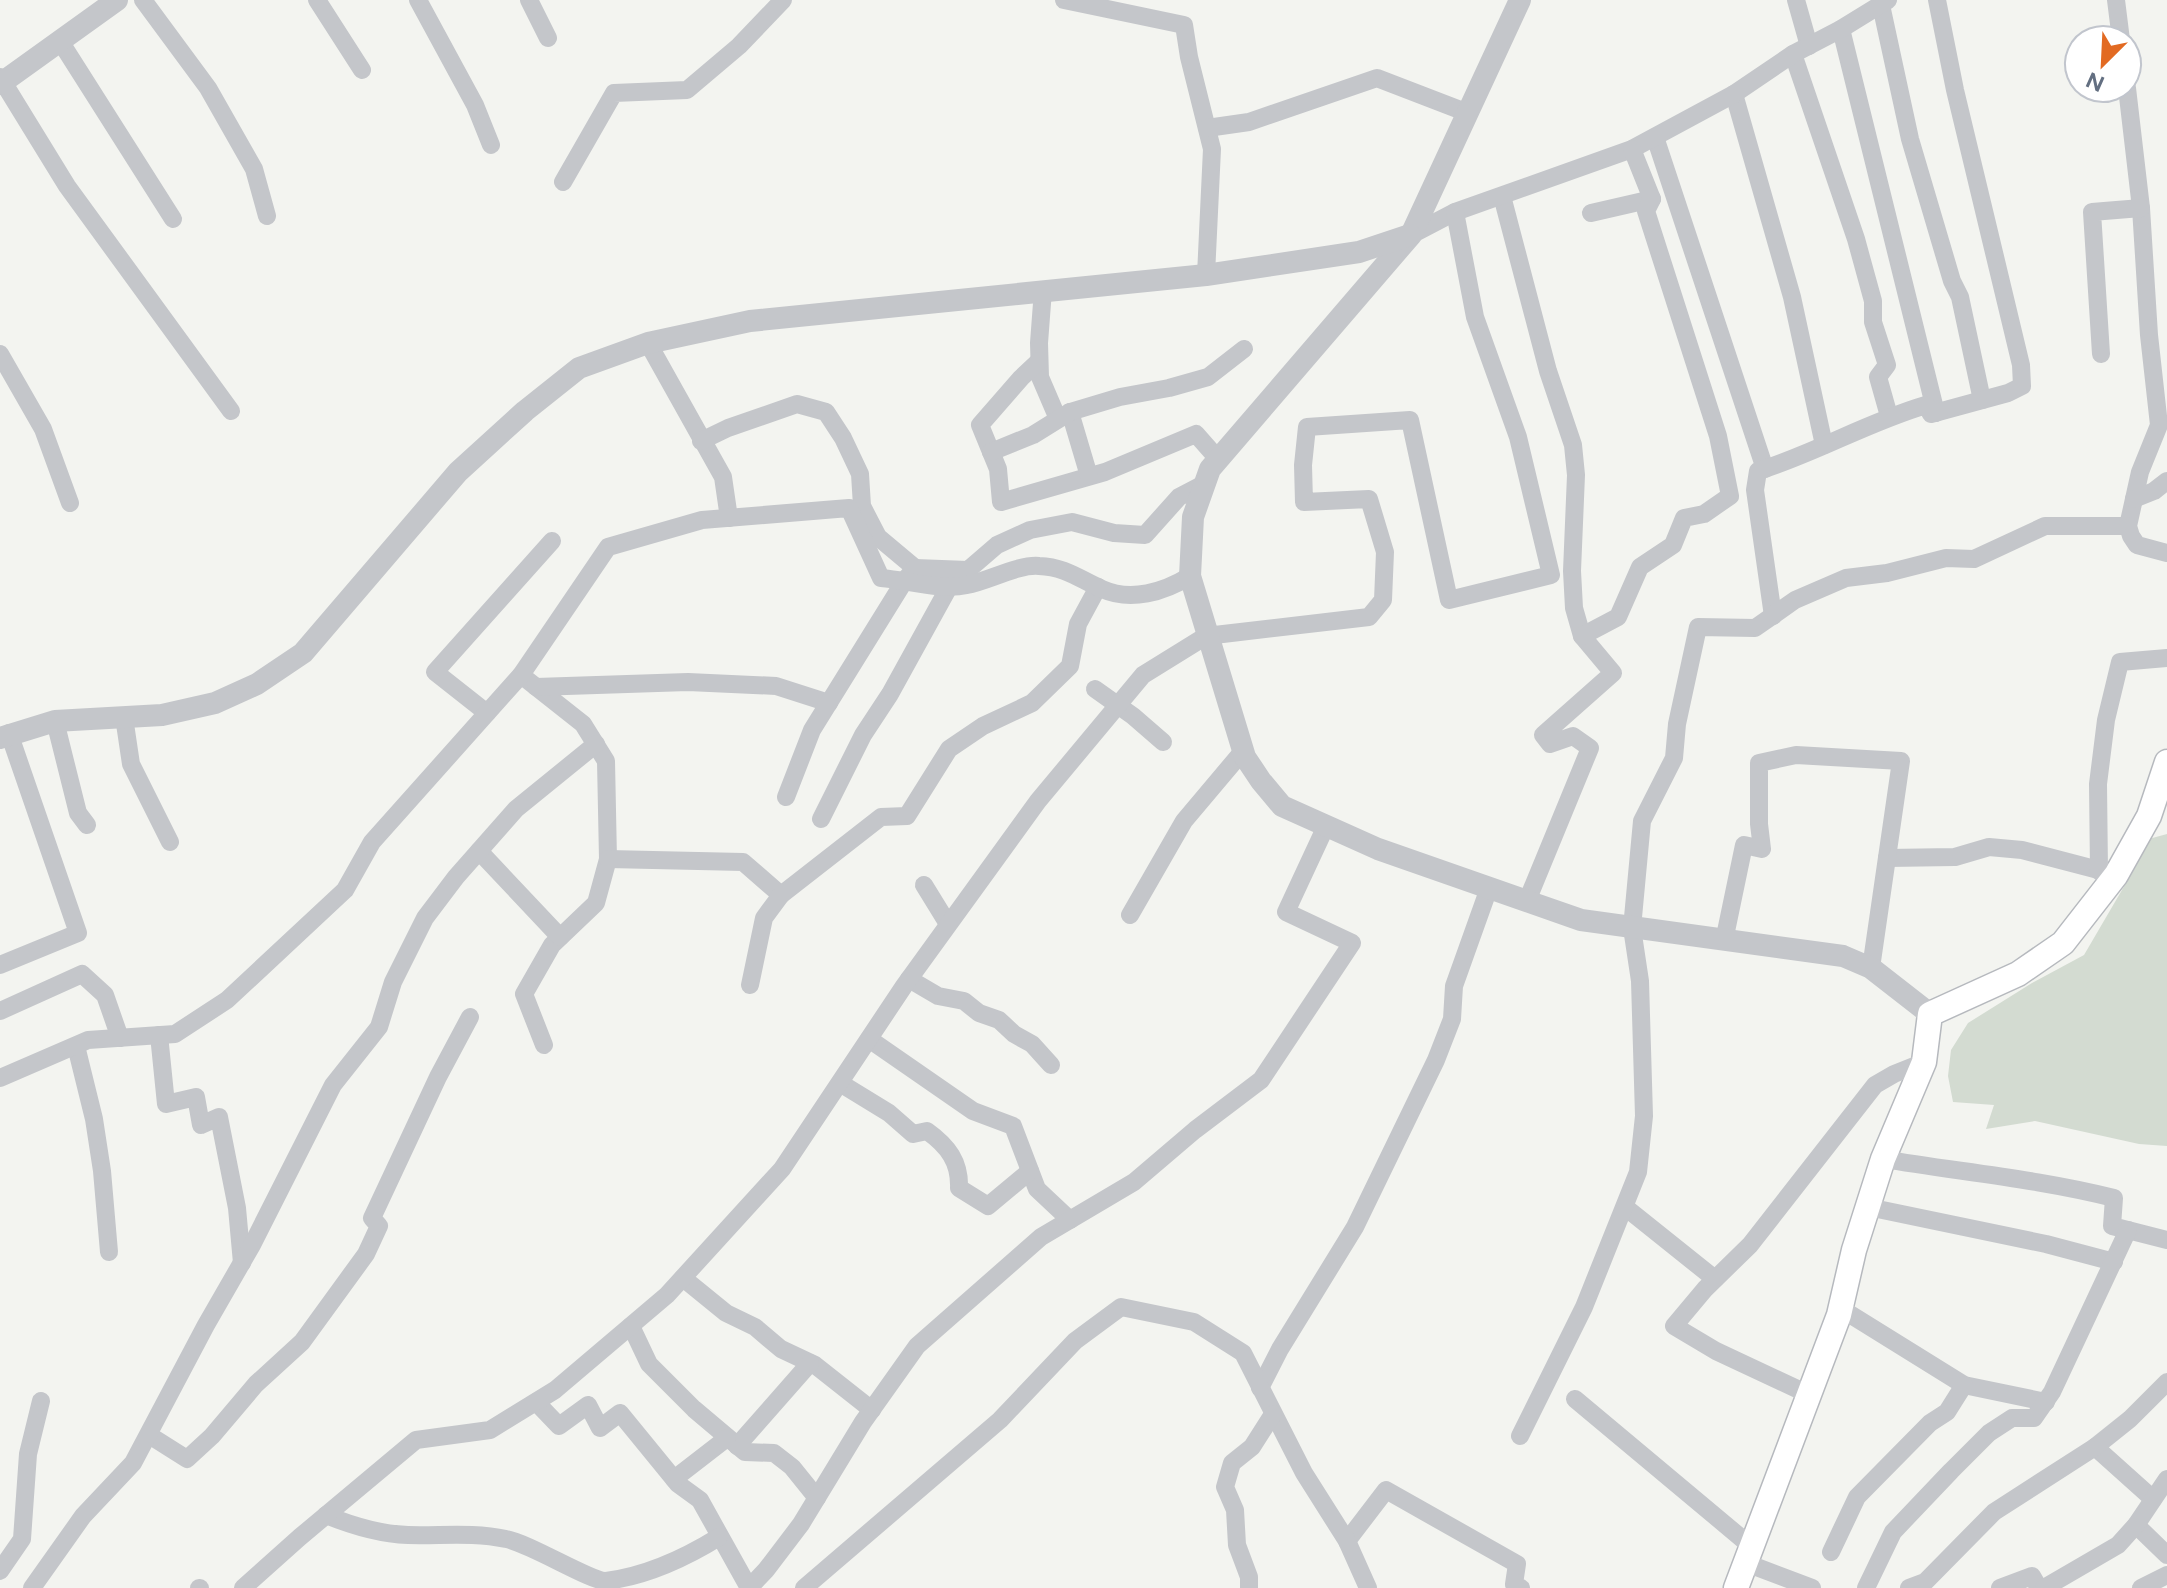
<svg xmlns="http://www.w3.org/2000/svg" width="2167" height="1588" font-family="Figtree,sans-serif">
<style>
.green{fill:#d3dbd1}
.lines{fill:none;stroke-linecap:round;stroke-linejoin:round}
.secondary-casing{stroke:#b6b9be;stroke-width:27}
.minor{stroke:#c4c6ca;stroke-width:18}
.tertiary{stroke:#c4c6ca;stroke-width:22}
.secondary{stroke:#fff;stroke-width:24}
</style>
<rect width="100%" height="100%" fill="#f3f4f0"/>
<polygon class="green" points="2167,834 2167,1146 2139,1144 2035,1121 1986,1129 1994,1105 1953,1102 1948,1076 1951,1050 1968,1023 2032,983 2084,955 2136,866 2145,840"/>
<g class="lines">
<defs>
<polyline id="secondary" points="1736,1588 1839,1315 1854,1250 1883,1159 1924,1062 1930,1014 2018,974 2063,943 2116,875 2149,816 2167,762"/>
</defs>
<use href="#secondary" class="secondary-casing"/>
<g class="minor">
<polyline points="143,0 208,88 254,169 267,216"/>
<polyline points="317,0 362,70"/>
<polyline points="418,0 475,105 491,145"/>
<polyline points="529,0 548,38"/>
<polyline points="1064,0 1184,25 1189,57 1212,149 1206,275"/>
<polyline points="1796,0 1809,46"/>
<polyline points="2116,0 2121,40"/>
<polyline points="1881,5 1910,139 1952,281 1960,297 1982,400"/>
<polyline points="1841,29 1936,413"/>
<polyline points="60,41 173,219"/>
<polyline points="1793,54 1856,239 1873,301 1873,322 1887,365 1878,377 1889,416"/>
<polyline points="0,77 67,186 231,411"/>
<polyline points="2127,88 2141,208 2149,335 2159,425 2140,472 2128,526 2131,536 2137,545 2167,553"/>
<polyline points="1734,94 1792,297 1824,445"/>
<polyline points="1207,128 1249,122 1377,78 1468,113"/>
<polyline points="1655,137 1765,469"/>
<polyline points="563,182 614,93 687,90 739,46 783,0"/>
<polyline points="1502,196 1548,371 1573,445 1576,475 1572,571 1574,608 1582,636 1613,673 1543,735 1550,744 1573,736 1590,748 1527,901"/>
<polyline points="1591,213 1652,199"/>
<polyline points="1411,235 1455,212 1632,149 1734,94 1793,54 1841,29 1888,0"/>
<polyline points="1043,290 1039,343 1040,377 1058,419"/>
<polyline points="648,343 723,477 729,518"/>
<polyline points="0,354 43,429 70,503"/>
<polyline points="2101,354 2092,212 2141,208"/>
<polyline points="1039,361 1021,378 980,425 998,469 1001,502 1105,472 1196,434 1218,459"/>
<polyline points="1070,412 1089,476"/>
<polyline points="701,441 728,428 797,404 826,412 843,438 860,474 862,506 878,537 915,568"/>
<polyline points="991,452 1033,435 1070,412 1120,397 1169,388 1208,377 1244,349"/>
<polyline points="2134,499 2154,491 2167,481"/>
<path d="M1773 616 1755 490 1758 471C1816 453 1868 422 1926 405L1931 414 2008 393 2022 386 2021 365 1955 90 1937 0"/>
<polyline points="1582,636 1618,617 1640,567 1673,545 1684,518 1704,514 1730,496 1718,436 1646,211 1652,199 1632,149"/>
<polyline points="521,675 583,724 606,761 608,859 596,903 552,945 524,994 544,1045"/>
<polyline points="536,687 688,682 776,686 829,703"/>
<polyline points="1095,689 1133,716 1163,742"/>
<polyline points="487,713 435,672 552,541"/>
<polyline points="124,717 131,764 170,842"/>
<polyline points="55,721 78,813 87,825"/>
<polyline points="786,797 812,730 905,580 915,568 968,570 997,545 1030,530 1072,522 1114,533 1145,535 1179,497 1202,485"/>
<polyline points="821,819 863,735 890,694 949,587"/>
<polyline points="479,851 560,937"/>
<polyline points="1887,858 1955,857 1989,847 2022,850 2110,873"/>
<polyline points="608,859 743,862 781,895"/>
<polyline points="2099,871 2098,784 2106,720 2120,662 2167,658"/>
<polyline points="924,885 948,924"/>
<polyline points="1130,915 1184,821 1243,751"/>
<polyline points="1724,941 1744,845 1762,849 1759,824 1759,763 1796,755 1901,761 1871,968"/>
<polyline points="0,965 78,933 9,733"/>
<polyline points="909,979 938,996 964,1001 979,1013 999,1020 1014,1034 1032,1044 1051,1065"/>
<polyline points="750,985 764,918 781,895 881,817 907,816 949,749 983,726 1032,703 1070,666 1078,624 1098,587"/>
<polyline points="0,1011 82,974 105,995 120,1038"/>
<polyline points="159,1035 166,1104 196,1097 201,1125 219,1117 237,1208 242,1263"/>
<polyline points="869,1039 973,1111 1013,1126 1037,1189 1070,1220"/>
<polyline points="76,1046 94,1119 102,1171 109,1252"/>
<path d="M0 1078 88 1040 175 1034 227 1000 345 890 372 842 521 675 608 547 702 520 849 508 881 578C908 580 940 591 967 585 988 581 1019 564 1039 566 1066 567 1079 579 1102 589 1131 602 1164 592 1190 576"/>
<path d="M840 1083 889 1113 913 1134 927 1131C948 1146 960 1162 959 1188L988 1206 1030 1171"/>
<path d="M1883 1159C1960 1172 2039 1179 2114 1198L2112 1226 2167 1240"/>
<polyline points="1625,1207 1715,1279"/>
<polyline points="1868,1207 2046,1244 2114,1262"/>
<polyline points="683,1278 726,1313 755,1327 781,1349 815,1365 872,1410"/>
<polyline points="1840,1308 1964,1385 2046,1402"/>
<polyline points="631,1326 649,1364 694,1409 745,1452 774,1453 792,1467 817,1498"/>
<polyline points="1260,1388 1280,1349 1355,1227 1436,1060 1452,1019 1454,986 1489,888"/>
<polyline points="1810,1395 1716,1351 1674,1326 1705,1289 1750,1245 1875,1085 1894,1074 1924,1062"/>
<polyline points="1575,1399 1752,1547"/>
<polyline points="536,1402 559,1426 588,1405 600,1428 620,1413 678,1484 700,1500 749,1588 766,1570 801,1524 863,1422 917,1346 1041,1237 1134,1182 1195,1130 1261,1080 1352,943 1286,912 1326,826"/>
<polyline points="149,1435 187,1459 212,1436 256,1384 302,1342 366,1254 379,1226 372,1218 438,1077 470,1017"/>
<polyline points="1520,1436 1584,1307 1638,1172 1644,1116 1640,981 1632,928 1642,821 1674,758 1677,724 1698,627 1755,628 1795,600 1846,578 1887,573 1946,558 1974,559 2045,526 2128,526"/>
<polyline points="737,1446 810,1363"/>
<polyline points="2095,1447 2153,1499"/>
<polyline points="674,1479 727,1438"/>
<path d="M326 1515C353 1526 379 1534 408 1535 441 1536 473 1532 506 1539 529 1543 592 1582 606 1581 647 1576 685 1558 719 1537"/>
<polyline points="2136,1525 2167,1555"/>
<polyline points="1347,1541 1386,1490 1517,1564 1514,1584 1521,1588"/>
<polyline points="1831,1552 1857,1497 1930,1423 1947,1412 1964,1385"/>
<polyline points="1746,1563 1812,1588"/>
<polyline points="0,1571 22,1539 28,1454 41,1401"/>
<polyline points="32,1588 83,1516 133,1463 206,1325 252,1245 333,1085 379,1027 393,982 425,918 456,877 516,809 596,744"/>
<polyline points="199,1588 200,1588"/>
<polyline points="243,1588 300,1537 416,1440 490,1430 555,1390 667,1295 782,1169 904,986 1038,801 1143,675 1206,636 1369,617 1383,600 1385,552 1369,499 1304,502 1303,465 1307,427 1410,420 1449,600 1551,575 1518,437 1475,317 1455,212"/>
<polyline points="804,1588 1000,1420 1075,1341 1121,1307 1194,1322 1243,1353 1304,1473 1347,1541 1368,1588"/>
<polyline points="1249,1588 1249,1577 1237,1545 1235,1510 1225,1487 1232,1463 1252,1447 1273,1414"/>
<polyline points="1866,1588 1893,1532 1951,1471 1989,1433 2012,1418 2034,1418 2052,1392 2128,1230"/>
<polyline points="1909,1588 1925,1582 1994,1512 2095,1447 2130,1419 2167,1382"/>
<polyline points="2000,1588 2032,1576 2039,1588"/>
<polyline points="2044,1588 2118,1545 2136,1525 2167,1479"/>
<polyline points="2141,1588 2167,1575"/>
</g>
<g class="tertiary">
<polyline points="1520,0 1411,235 1210,469 1193,517 1190,576 1245,757 1261,781 1282,806 1378,849 1581,920 1843,956 1871,968 1930,1014"/>
<polyline points="0,84 117,0"/>
<polyline points="0,738 55,721 162,715 215,703 257,684 303,653 458,472 525,411 579,368 648,343 750,321 1206,275 1359,252 1410,235"/>
</g>
<use href="#secondary" class="secondary"/>
</g>
<g transform="translate(2103 64) rotate(204)"><circle r="38" fill="#ffffff" stroke="#c1c5cd" stroke-width="2"/>
<path d="M0-6L14 30L0 20L-14 30Z" fill="#e26a22"/>
<text y="-12" font-size="22" font-weight="bold" text-anchor="middle" fill="#636f81">N</text>
</g>
</svg>
